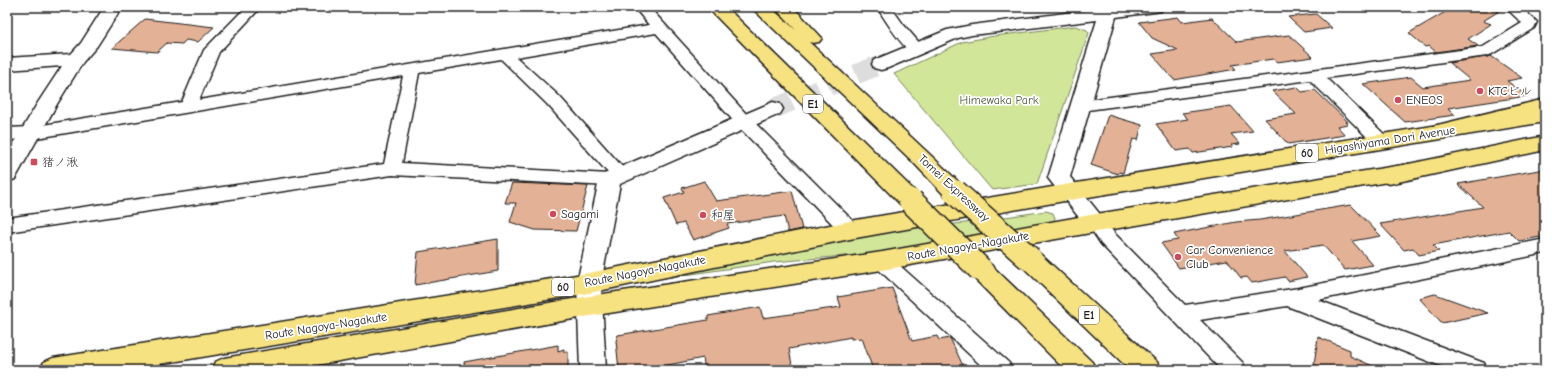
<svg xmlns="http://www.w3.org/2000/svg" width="1552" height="377" font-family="'Comic Neue','Klee One',sans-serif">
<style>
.green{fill:#d2e69a;stroke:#77815b}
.building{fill:#e3b195;stroke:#1c1c1c}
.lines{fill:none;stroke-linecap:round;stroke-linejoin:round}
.secondary-tunnel{stroke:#ddd;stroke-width:20;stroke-dasharray:20 10;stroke-linecap:butt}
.street-casing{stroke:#1c1c1c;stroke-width:3}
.secondary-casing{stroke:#1c1c1c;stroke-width:3}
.primary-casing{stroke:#1c1c1c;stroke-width:3}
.highway-casing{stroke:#1c1c1c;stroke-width:3}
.street{fill:#fff;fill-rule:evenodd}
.secondary{fill:#fff;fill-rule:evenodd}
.primary{fill:#f7e281;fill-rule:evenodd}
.highway{fill:#f7e281;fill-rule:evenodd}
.highway-bridge-casing{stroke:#1c1c1c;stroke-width:27;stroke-linecap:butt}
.highway-bridge{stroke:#f7e281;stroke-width:24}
.poi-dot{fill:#d1495b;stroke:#fff;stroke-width:1.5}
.labels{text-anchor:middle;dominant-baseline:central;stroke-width:3.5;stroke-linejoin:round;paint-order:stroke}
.shield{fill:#fff;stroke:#606060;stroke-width:1}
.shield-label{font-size:11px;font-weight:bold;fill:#1c1c1c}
.poi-label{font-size:12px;fill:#1c1c1c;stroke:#fff;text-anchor:start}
.park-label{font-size:12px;fill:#535942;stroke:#fff}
.street-label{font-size:12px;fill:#1c1c1c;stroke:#fff}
</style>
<rect width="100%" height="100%" fill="#fff"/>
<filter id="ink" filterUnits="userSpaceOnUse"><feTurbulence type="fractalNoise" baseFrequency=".025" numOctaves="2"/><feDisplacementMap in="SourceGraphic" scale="8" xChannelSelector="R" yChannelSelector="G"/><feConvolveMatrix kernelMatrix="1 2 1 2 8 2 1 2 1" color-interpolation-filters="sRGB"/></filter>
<g filter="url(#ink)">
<g class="green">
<polygon points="1076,26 1087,30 1089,33 1037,184 992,190 894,74 962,42 994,36"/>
<polygon points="1046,211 1053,213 1055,218 1053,222 868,254 774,262 637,282 867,232 965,223"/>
</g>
<g class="building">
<polygon points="1454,7 1504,8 1483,21 1491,24 1468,39 1478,46 1436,52 1429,46 1425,47 1409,33"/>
<polygon points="1316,14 1332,28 1304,32 1288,17"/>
<polygon points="1178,17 1182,22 1212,18 1237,42 1289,35 1313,57 1277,62 1273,59 1232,65 1236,69 1174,80 1152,54 1178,50 1152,38 1139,22"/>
<polygon points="145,19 214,27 198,42 186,40 182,44 167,43 157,52 112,48"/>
<polygon points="1491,56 1522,78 1507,81 1527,96 1448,108 1455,115 1405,122 1363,84 1411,77 1423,87 1470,80 1449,63"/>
<polygon points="1297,87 1302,92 1315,90 1348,122 1346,122 1348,124 1337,126 1345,135 1288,144 1265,119 1296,114 1272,91"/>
<polygon points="1231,106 1253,131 1231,134 1240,144 1231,145 1233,147 1193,153 1190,149 1176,151 1156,124 1188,119 1182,113"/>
<polygon points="1108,115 1142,125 1138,140 1133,139 1123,173 1119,172 1118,174 1091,165"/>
<polygon points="1545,169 1545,236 1519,241 1509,231 1433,245 1439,251 1419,255 1413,248 1404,250 1380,224 1483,207 1458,184"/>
<polygon points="704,181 716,201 792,191 802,229 788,232 784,216 727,224 729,228 693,240 684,223 676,225 664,198 684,192 682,188"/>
<polygon points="512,183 588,186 576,231 535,230 510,222 516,203 505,203"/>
<polygon points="1351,205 1381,236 1352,241 1373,265 1345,270 1323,245 1285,251 1307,277 1288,281 1285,277 1252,283 1247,277 1241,278 1227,260 1179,268 1161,243 1178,240 1174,234 1236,222 1260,220"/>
<polygon points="498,239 498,271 415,285 418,252"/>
<polygon points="892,288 912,341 937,336 939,340 950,338 965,370 873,370 862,338 851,339 851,337 789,349 793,370 705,370 703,358 653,368 654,370 619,370 616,341 618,335 708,320 708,316 760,307 763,318 841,307 838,297"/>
<polygon points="1435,294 1488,313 1442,323 1419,298"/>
<polygon points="1318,337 1350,350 1350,356 1382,370 1328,370 1314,364"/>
<polygon points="558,345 558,351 564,349 564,352 568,352 568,370 465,370 464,362"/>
</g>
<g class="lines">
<polyline class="secondary-tunnel" points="773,109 881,64"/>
<defs>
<g id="street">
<path d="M246 7H261L219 52 199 100 649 25 634 7H649L749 117 857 225 859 230 857 235 850 237 843 235 737 125 656 33 516 57 559 96 626 171 629 175 626 179 618 181 616 184 610 186 392 175 7 232V218L384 164 403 76 31 139 7 140V128L31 127 182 102 204 50ZM501 59 547 104 609 174 402 163 419 73Z"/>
<path d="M877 7H891L903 24 922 46 925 49 922 52C919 53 916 54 913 53 902 48 884 18 877 7Z"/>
<polygon points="1505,7 1521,7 1537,22 1534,28 1492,54 1487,56 1326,78 1387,137 1390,141 1387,145 1381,147 1375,145 1310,80 1080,111 1074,110 1072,106 1074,102 1080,101 1483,47 1522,23"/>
<polygon points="1096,216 1103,218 1115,234 1185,305 1299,288 1545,239 1545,253 1318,300 1484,363 1487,370 1451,370 1287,306 1200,320 1243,363 1246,370 1221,370 1101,244 1087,223 1089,218"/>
<polygon points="882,253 889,256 1009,363 1012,370 986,370 875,266 872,261 875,256"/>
</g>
<g id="secondary">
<polygon points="104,7 122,7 97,46 83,62 57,104 15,179 7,182 7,155 37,104 62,66 7,70 7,58 71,54 81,43"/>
<polygon points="1113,7 1164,7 1161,11 1155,12 1116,17 1070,177 1107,223 1104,229 1096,232 1088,229 1048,178 1097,20 972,35 958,38 888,68 881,70 874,68 872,64 874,60 947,30 972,25"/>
<polygon points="773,102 780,104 783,109 780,114 620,184 601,283 606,370 580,370 577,283 599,180 602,175"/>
</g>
<g id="primary">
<polygon points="1545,108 1545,122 1070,200 850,239 589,293 123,370 40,370 44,362 53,358 589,273 850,221 1070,184"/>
<polygon points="1409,164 1417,167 1420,172 1417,177 1096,232 882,270 590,316 289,370 211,370 215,362 224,358 590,296 882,252 1096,214"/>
</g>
<g id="highway">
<polygon points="707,7 726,7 919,195 922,201 919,207 911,209 903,207"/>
<polygon points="751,7 770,7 796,30 774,7 793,7 822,38 819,42 813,43 809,42 925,150 963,186 966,192 963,198 955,200 947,198 911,160"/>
<polygon points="1545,99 1545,111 1432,140 1425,138 1422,133 1425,128"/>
<polygon points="1545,136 1545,150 1389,184 1381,181 1378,176 1381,171 1389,168"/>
<polygon points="1030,250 1038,252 1157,362 1161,370 1130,370 1022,266 1018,259 1022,252"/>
<polygon points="980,260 988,262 1092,362 1096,370 1065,370 972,276 968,269 972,262"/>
</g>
</defs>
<use href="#street" class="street-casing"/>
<use href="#secondary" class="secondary-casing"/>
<use href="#primary" class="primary-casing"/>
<use href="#highway" class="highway-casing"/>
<use href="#street" class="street"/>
<use href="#secondary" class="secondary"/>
<use href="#primary" class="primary"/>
<use href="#highway" class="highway"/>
<defs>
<g id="highway-bridge">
<polyline points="955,192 1030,259"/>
<polyline points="911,201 980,269"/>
</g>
</defs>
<use href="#highway-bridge" class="highway-bridge-casing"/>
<use href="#highway-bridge" class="highway-bridge"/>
</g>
</g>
<g class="poi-dot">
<circle cx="1480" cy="91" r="4"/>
<circle cx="1398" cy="100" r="4"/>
<rect x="30" y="158" width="8" height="8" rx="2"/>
<circle cx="553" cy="214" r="4"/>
<circle cx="703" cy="215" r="4"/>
<circle cx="1178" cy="257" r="4"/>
</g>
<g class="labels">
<g class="shield">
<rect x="803" y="95" width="20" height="18" rx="3"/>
<rect x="1296" y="144" width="22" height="18" rx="3"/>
<rect x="552" y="278" width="22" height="18" rx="3"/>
<rect x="1079" y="306" width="20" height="18" rx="3"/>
</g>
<g class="shield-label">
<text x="813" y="104">E1</text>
<text x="1307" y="153">60</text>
<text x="563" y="287">60</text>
<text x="1089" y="315">E1</text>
</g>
<g class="poi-label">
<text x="1488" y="91">KTCビル</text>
<text x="1406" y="100">ENEOS</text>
<text x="42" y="162">猪ノ湫</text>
<text x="561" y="214">Sagami</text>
<text x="711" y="215">和屋</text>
<text x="1186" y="250">Car Convenience<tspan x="1186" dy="14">Club</tspan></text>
</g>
<g class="park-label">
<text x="999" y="100">Himewaka Park</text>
</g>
<g class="street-label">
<text transform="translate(1390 140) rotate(-9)">Higashiyama Dori Avenue</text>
<text transform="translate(954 188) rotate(43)">Tomei Expressway</text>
<text transform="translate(968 246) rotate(-10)">Route Nagoya-Nagakute</text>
<text transform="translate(645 271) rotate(-11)">Route Nagoya-Nagakute</text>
<text transform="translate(326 326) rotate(-9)">Route Nagoya-Nagakute</text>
</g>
</g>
<rect width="1552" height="377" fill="none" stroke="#fff" stroke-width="24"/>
<rect x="12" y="12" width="1528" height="353" fill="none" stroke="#1c1c1c" stroke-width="1.5" filter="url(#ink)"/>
</svg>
